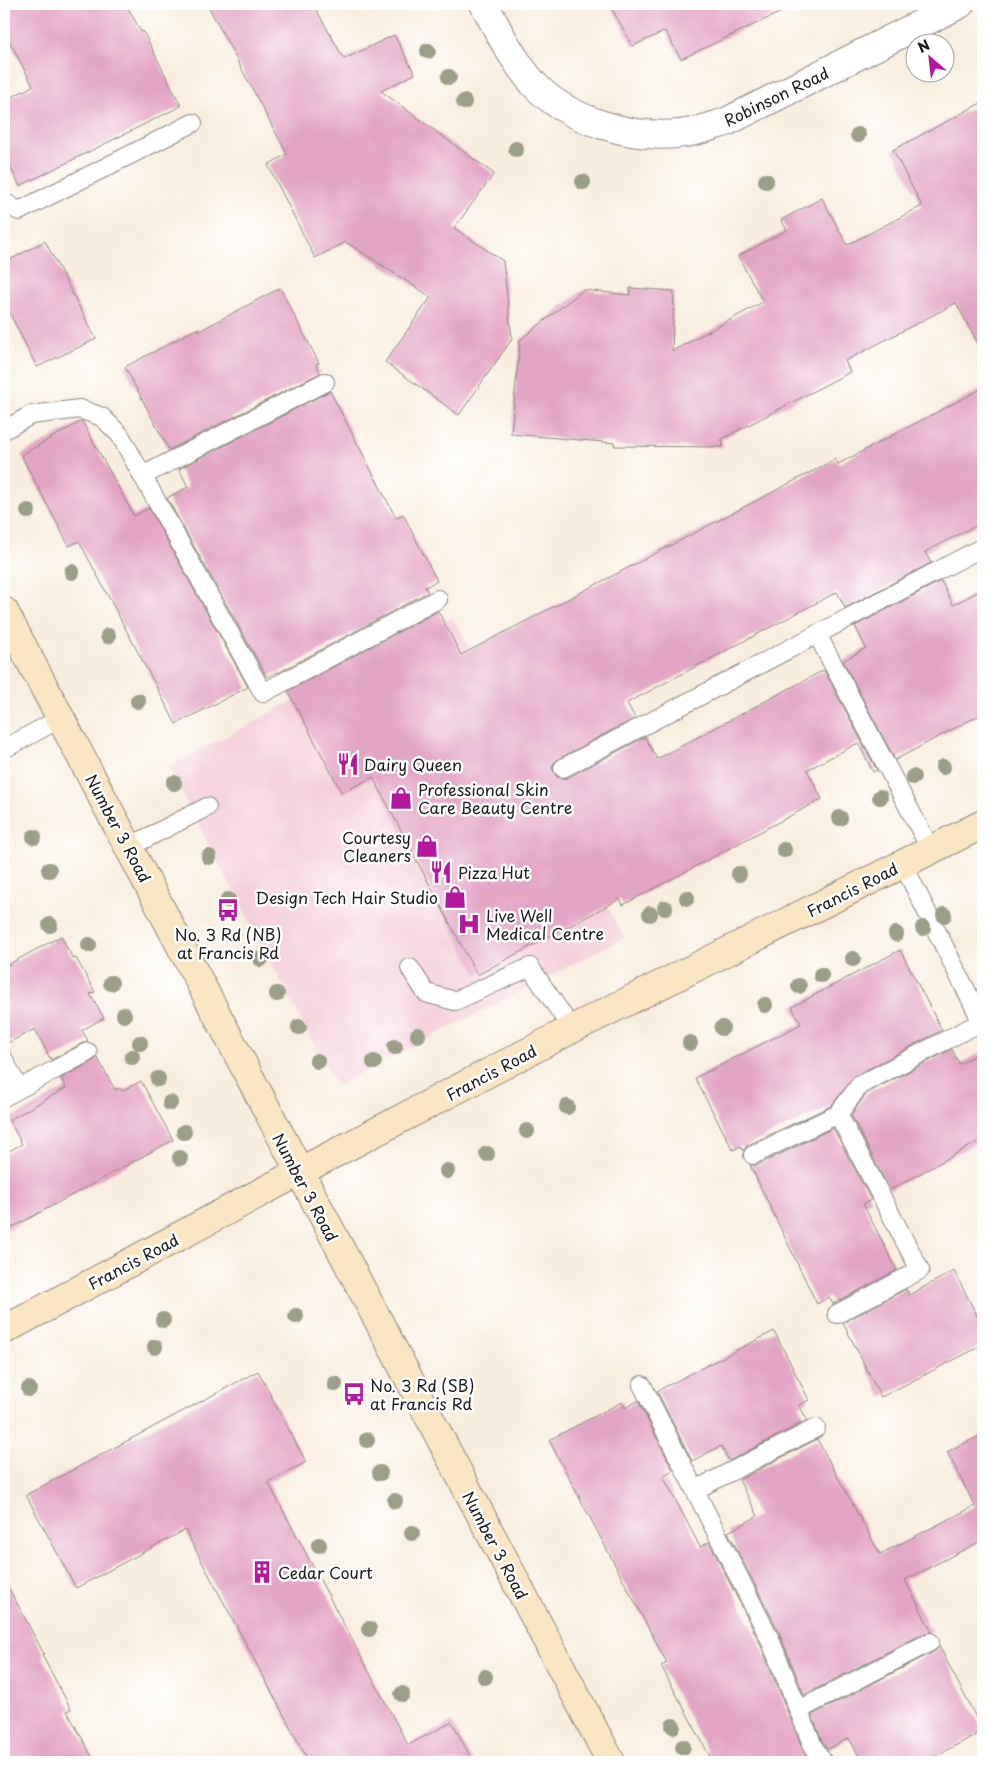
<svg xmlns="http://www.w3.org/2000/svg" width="987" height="1766" font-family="'Playpen Sans',sans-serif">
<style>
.built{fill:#f5cfda}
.building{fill:#e3a5c5}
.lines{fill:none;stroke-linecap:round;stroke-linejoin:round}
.lane-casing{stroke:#8a857e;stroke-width:20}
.street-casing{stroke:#8a857e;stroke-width:30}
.secondary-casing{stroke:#8a857e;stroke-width:30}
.lane{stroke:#fff;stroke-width:18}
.street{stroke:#fff;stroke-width:28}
.secondary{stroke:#fbe6c4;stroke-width:28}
.tree{fill:#9b9f88}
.labels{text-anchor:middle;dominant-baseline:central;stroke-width:5;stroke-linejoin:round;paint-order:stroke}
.street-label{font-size:16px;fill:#1c1c1c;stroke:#fff}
.poi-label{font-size:16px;fill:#1c1c1c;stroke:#fff;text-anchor:start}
</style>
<rect width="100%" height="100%" fill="#fff"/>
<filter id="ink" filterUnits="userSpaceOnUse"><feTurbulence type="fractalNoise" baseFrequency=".02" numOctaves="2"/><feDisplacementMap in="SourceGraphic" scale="10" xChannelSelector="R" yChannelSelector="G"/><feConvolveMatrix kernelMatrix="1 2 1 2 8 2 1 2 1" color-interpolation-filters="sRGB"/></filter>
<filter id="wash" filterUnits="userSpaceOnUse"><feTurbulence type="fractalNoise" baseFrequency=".0096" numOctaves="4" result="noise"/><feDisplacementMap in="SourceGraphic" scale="20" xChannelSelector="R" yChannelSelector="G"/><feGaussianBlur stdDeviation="1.12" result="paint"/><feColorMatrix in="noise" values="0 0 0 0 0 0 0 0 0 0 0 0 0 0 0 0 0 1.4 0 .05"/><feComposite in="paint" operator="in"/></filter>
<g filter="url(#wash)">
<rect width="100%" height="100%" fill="#f8eedf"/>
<polygon class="built" points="453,617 624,938 336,1086 168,767"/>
<g id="blocks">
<g class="building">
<polygon points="4,4 126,4 141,32 143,31 181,106 20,186 4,156 4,101 33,86 4,31"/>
<polygon points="207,4 313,4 344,59 394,35 415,74 381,91 494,174 454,228 503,261 512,339 459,415 385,362 431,297 346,242 315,258 268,165 287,154"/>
<polygon points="609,4 798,4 681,59 665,31 633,46"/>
<polygon points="983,102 983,353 956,303 845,361 850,372 722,439 723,447 614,446 615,443 511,434 520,340 583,290 630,295 630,288 674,291 672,351 763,302 738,256 787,230 781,220 822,198 847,245 922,206 893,150"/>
<polygon points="45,241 96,339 37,367 4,302 4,263"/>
<polygon points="280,288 319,363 316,364 320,373 169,450 125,367 198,328 199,331"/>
<polygon points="983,388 983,522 925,552 931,563 845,608 837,592 627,703 635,718 558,759 554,763 552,768 557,777 562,779 567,778 645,737 657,759 824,670 877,770 873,772 858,743 807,770 822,799 623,905 620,899 477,975 373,777 342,793 288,691 438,611 461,655 836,459 838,464"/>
<polygon points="330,391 396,518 403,514 437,581 425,587 428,592 278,673 278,672 267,677 167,498 188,487 179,469"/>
<polygon points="82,421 134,516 149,508 248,687 176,724 79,541 69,546 21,455"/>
<polygon points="941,581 953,605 983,589 983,713 895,760 843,661 866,648 855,626"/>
<polygon points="61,936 73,959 76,958 95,992 90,994 104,1018 82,1030 88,1041 83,1043 51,1060 35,1029 4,1045 4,967"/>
<polygon points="900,950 942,1030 855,1076 831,1106 748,1145 743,1151 741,1146 733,1150 695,1078 801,1024 792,1007"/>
<polygon points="952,1049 959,1064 983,1051 983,1139 890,1190 851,1115 867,1093"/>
<polygon points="97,1057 115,1090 120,1088 122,1091 141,1081 173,1140 4,1232 4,1154 22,1144 9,1120 66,1088 61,1078 93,1061"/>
<polygon points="833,1128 871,1200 863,1204 897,1270 833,1304 829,1297 817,1304 750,1165 758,1165"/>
<polygon points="954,1271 983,1327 983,1345 881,1397 843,1323 906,1289 909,1295"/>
<polygon points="774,1331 809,1400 799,1405 807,1420 729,1461 721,1446 692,1461 657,1391"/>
<polygon points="258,1371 306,1462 268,1482 408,1745 452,1722 473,1762 309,1762 185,1530 76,1588 26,1495"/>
<polygon points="638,1401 673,1470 663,1476 700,1547 709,1542 759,1641 803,1750 809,1759 804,1762 713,1762 661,1666 667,1663 549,1440 622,1402 625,1408"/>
<polygon points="983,1434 983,1540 905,1580 932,1632 925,1633 804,1695 779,1632 728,1532 758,1516 739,1480 817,1439 880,1554 975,1506 947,1452"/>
<polygon points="4,1579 44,1654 42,1655 71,1709 67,1711 95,1762 4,1762"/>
<polygon points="939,1646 983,1731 924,1762 862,1762 849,1738 828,1749 822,1741 812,1715 935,1651"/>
</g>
</g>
</g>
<g filter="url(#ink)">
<use href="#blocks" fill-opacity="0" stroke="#8a857e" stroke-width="1"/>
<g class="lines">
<defs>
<g id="lane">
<polyline points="4,202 19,211 193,123"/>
<polyline points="4,430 31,415 80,409 102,417 120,435 263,693 438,599"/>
<polyline points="142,476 325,382"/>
<polyline points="817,634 931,850"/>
<polyline points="4,749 61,718"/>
<polyline points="563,768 983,547"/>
<polyline points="129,847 207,807"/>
<polyline points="903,864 982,1022"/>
<polyline points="410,968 426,993 455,1001 530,967 572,1029"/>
<polyline points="4,1060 19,1089 4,1097"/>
<polyline points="19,1089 88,1052"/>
<polyline points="753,1155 838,1114 860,1085 983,1021"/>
<polyline points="837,1314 920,1270 838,1114"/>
<polyline points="642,1385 769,1637 813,1746 823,1762"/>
<polyline points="695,1490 816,1428"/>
<polyline points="799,1710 930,1642"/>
</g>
<path id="street" d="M484 4C498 31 512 58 532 82 565 120 635 141 686 133 699 131 713 126 726 122L960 4"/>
<g id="secondary">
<polyline points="4,611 611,1762"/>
<polyline points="4,1330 299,1172 572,1029 983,824"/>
</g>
</defs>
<use href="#lane" class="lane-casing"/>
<use href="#street" class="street-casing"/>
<use href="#secondary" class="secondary-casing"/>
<use href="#lane" class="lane"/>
<use href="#street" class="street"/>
<use href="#secondary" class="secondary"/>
</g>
<g class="tree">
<circle cx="428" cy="51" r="8"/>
<circle cx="449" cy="77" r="8"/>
<circle cx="464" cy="102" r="8"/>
<circle cx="858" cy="135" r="8"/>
<circle cx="516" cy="149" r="8"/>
<circle cx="766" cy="181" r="8"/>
<circle cx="583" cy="182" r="8"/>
<circle cx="28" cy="511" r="8"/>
<circle cx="72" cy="572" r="8"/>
<circle cx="108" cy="636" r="8"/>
<circle cx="138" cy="701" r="8"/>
<circle cx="943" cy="767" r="8"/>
<circle cx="913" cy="777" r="8"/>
<circle cx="174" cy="783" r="8"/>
<circle cx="880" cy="797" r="8"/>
<circle cx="840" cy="818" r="8"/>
<circle cx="34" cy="837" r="8"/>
<circle cx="784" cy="850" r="8"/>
<circle cx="209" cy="857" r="8"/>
<circle cx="49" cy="870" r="8"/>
<circle cx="739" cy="874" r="8"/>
<circle cx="687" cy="898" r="8"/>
<circle cx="228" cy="900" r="8"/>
<circle cx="665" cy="908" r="8"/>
<circle cx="650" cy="914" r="8"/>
<circle cx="944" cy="915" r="8"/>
<circle cx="50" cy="925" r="8"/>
<circle cx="923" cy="928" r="8"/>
<circle cx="896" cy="934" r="8"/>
<circle cx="89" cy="945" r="8"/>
<circle cx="261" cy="959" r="8"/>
<circle cx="853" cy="959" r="8"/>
<circle cx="821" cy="975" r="8"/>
<circle cx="111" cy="983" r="8"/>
<circle cx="799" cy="986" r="8"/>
<circle cx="277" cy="994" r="8"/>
<circle cx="765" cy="1005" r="8"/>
<circle cx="124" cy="1015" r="8"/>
<circle cx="299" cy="1027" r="8"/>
<circle cx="722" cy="1028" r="8"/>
<circle cx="418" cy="1035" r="8"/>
<circle cx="140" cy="1043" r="8"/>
<circle cx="690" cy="1043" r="8"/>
<circle cx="395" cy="1047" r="8"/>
<circle cx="132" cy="1057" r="8"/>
<circle cx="317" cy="1061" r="8"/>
<circle cx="374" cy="1062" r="8"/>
<circle cx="158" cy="1079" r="8"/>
<circle cx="170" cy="1103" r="8"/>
<circle cx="567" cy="1107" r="8"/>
<circle cx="527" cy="1131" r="8"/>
<circle cx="184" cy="1132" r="8"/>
<circle cx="487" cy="1154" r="8"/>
<circle cx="180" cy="1158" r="8"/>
<circle cx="447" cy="1171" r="8"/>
<circle cx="296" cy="1316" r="8"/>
<circle cx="163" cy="1320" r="8"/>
<circle cx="155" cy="1347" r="8"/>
<circle cx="335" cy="1384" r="8"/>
<circle cx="29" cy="1389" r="8"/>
<circle cx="367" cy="1440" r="8"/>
<circle cx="380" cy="1473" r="8"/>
<circle cx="395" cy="1501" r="8"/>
<circle cx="412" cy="1533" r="8"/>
<circle cx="319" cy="1545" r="8"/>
<circle cx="369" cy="1629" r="8"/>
<circle cx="485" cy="1677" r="8"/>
<circle cx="402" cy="1694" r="8"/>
<circle cx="673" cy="1726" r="8"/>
<circle cx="683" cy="1747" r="8"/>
</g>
</g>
<defs>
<symbol id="restaurant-bare" viewBox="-9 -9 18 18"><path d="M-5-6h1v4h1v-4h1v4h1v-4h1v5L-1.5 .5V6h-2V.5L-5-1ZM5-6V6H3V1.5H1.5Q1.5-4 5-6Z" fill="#b5179e" stroke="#fff" stroke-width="2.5" paint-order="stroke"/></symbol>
<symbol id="shop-bare" viewBox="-9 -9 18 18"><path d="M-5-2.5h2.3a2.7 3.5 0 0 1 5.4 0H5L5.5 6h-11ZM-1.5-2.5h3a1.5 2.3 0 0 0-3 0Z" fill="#b5179e" stroke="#fff" stroke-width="2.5" paint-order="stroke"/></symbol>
<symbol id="bus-bare" viewBox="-9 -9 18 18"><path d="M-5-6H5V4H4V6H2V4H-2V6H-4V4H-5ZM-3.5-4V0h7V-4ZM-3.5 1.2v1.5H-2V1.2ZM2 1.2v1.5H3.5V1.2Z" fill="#b5179e" stroke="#fff" stroke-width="2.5" paint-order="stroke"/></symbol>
<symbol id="hospital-bare" viewBox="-9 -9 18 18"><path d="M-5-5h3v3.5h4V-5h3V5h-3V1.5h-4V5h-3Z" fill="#b5179e" stroke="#fff" stroke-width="2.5" paint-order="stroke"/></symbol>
<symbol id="building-bare" viewBox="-9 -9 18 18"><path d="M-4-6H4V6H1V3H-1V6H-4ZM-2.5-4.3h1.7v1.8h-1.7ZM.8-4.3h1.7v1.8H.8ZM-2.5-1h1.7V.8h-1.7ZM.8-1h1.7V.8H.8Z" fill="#b5179e" stroke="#fff" stroke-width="2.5" paint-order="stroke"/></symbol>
</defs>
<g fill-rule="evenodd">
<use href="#restaurant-bare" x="332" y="748" width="32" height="32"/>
<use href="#shop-bare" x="385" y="782" width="32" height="32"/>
<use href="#shop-bare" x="411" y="830" width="32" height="32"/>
<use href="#restaurant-bare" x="425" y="856" width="32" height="32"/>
<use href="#shop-bare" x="439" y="881" width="32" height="32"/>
<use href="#bus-bare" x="212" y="894" width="32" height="32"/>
<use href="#hospital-bare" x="453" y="908" width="32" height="32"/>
<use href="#bus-bare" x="338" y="1378" width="32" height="32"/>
<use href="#building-bare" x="246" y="1556" width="32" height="32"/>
</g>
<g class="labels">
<g class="street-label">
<text transform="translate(776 96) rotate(-26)">Robinson Road</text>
<text transform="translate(119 828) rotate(62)">Number 3 Road</text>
<text transform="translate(852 889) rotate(-27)">Francis Road</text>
<text transform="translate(491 1072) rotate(-28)">Francis Road</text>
<text transform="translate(306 1187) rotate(62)">Number 3 Road</text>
<text transform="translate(133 1261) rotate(-28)">Francis Road</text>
<text transform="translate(496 1545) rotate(62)">Number 3 Road</text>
</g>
<g class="poi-label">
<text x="364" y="764">Dairy Queen</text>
<text x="418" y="789">Professional Skin<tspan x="418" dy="18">Care Beauty Centre</tspan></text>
<text x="411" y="837" text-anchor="end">Courtesy<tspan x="411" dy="18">Cleaners</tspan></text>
<text x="458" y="872">Pizza Hut</text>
<text x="438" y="897" text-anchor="end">Design Tech Hair Studio</text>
<text x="486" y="915">Live Well<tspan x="486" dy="18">Medical Centre</tspan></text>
<text x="228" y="934" text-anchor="middle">No. 3 Rd (NB)<tspan x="228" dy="18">at Francis Rd</tspan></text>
<text x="370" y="1385">No. 3 Rd (SB)<tspan x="370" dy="18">at Francis Rd</tspan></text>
<text x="278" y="1572">Cedar Court</text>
</g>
</g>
<rect width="987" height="1766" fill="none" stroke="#fff" stroke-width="20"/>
<g transform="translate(930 58) rotate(332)"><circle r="24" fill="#ffffff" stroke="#a4a4a4"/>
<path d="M0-4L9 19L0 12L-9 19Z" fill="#b5179e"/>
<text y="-8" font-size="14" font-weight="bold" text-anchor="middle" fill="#1c1c1c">N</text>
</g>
</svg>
